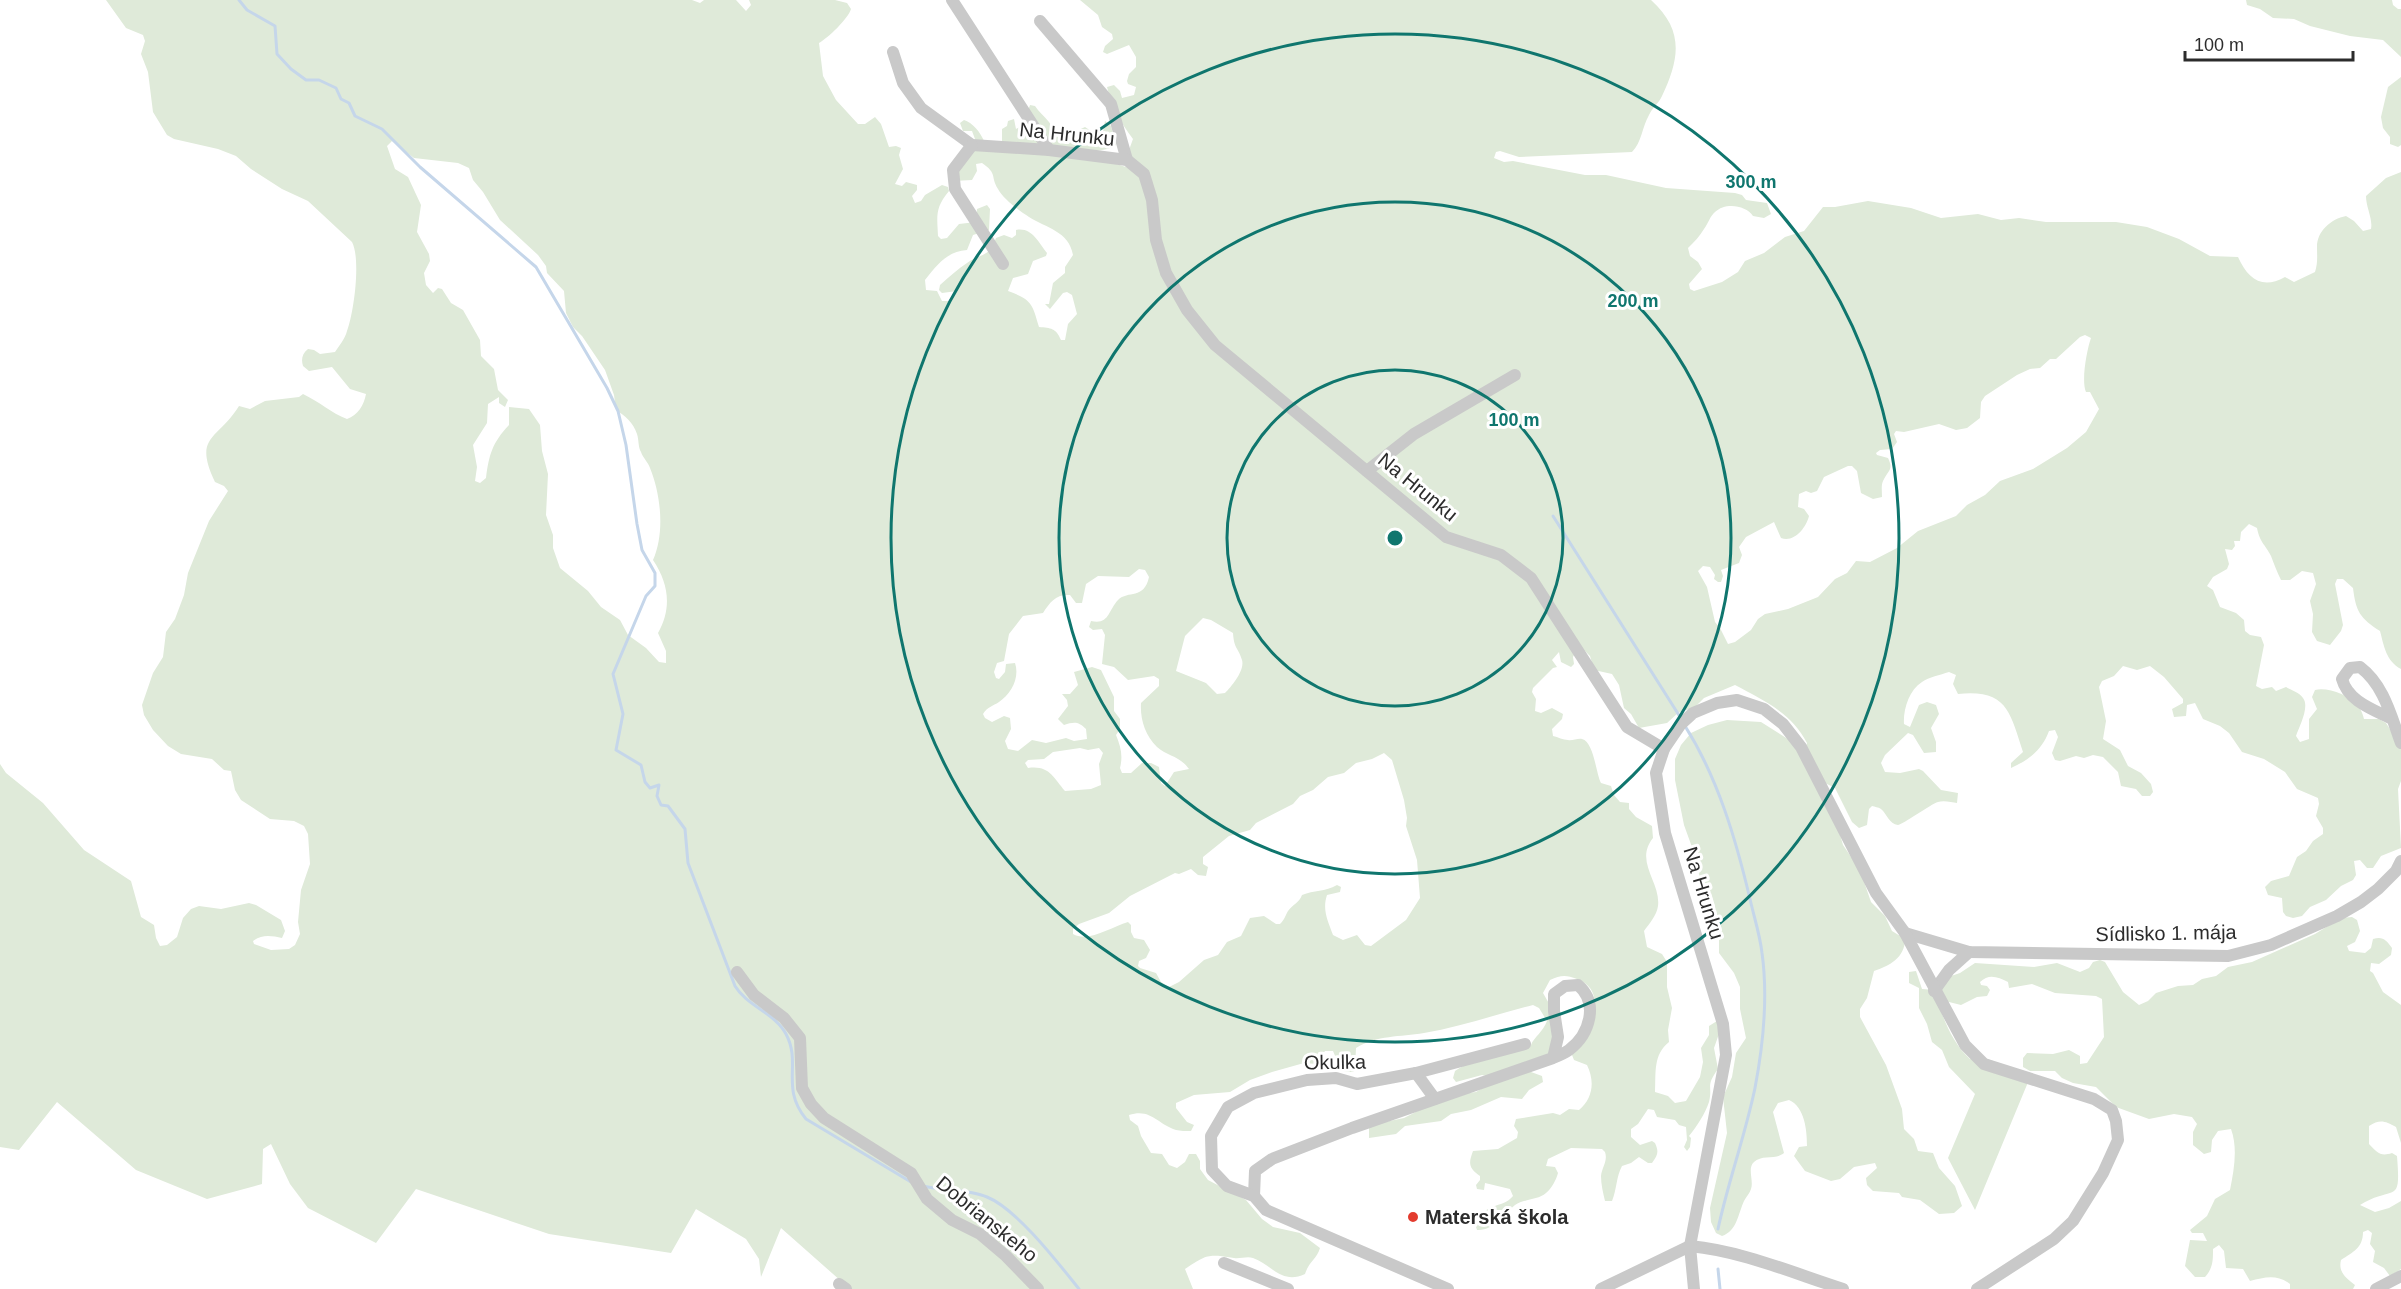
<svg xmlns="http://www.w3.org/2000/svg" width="2401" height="1289" font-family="Helvetica,sans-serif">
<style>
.green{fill:#dfead9;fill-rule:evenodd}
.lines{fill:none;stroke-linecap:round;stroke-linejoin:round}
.stream{stroke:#c5d6ea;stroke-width:3}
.minor{stroke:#c9c9c9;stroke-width:12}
.ring{fill:none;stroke:#0f766e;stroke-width:3}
.poi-dot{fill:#e33b2e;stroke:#fff;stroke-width:2}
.labels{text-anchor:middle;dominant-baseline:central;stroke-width:6;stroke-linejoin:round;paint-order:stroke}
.street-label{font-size:20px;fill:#2c2c2c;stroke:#fff}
.poi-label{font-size:20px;font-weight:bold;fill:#2c2c2c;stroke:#fff;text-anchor:start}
.centre{fill:#0f766e;stroke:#fff;stroke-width:3}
.ring-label{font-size:18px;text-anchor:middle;font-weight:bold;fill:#0f766e;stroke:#fff;stroke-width:6;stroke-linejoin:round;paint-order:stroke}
</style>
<rect width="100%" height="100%" fill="#fff"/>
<g class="green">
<path d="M106 0H692L700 3 704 0H736L746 11 751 5 749 0H835L847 3 851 9C848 19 828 38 819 43L823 76 836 100 858 124H865L875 117 881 124 889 147 896 146 901 148 899 155 903 169 895 184 902 186 906 182 917 185V190L912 196 915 203 921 201 925 195 942 185 948 187 949 191C935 208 937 215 938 236L941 239 947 238 959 224 976 222 977 209 987 205 990 209 989 230 973 235 967 250C946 252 938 264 925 280L926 290 937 291 942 301H951L957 291 942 293 939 290 940 285C949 277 958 269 967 263 981 253 989 258 996 238L1004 235 1012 238 1016 235V230C1032 227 1038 242 1047 253L1046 256 1033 261 1028 274 1013 278 1008 291C1032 300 1032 303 1039 327 1051 328 1056 328 1061 340H1065L1068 324 1077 314 1072 295 1067 292 1063 293 1050 309 1045 304H1049L1053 283 1065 273V267L1073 255C1069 231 1046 228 1029 217 1020 211 1003 199 998 189 990 176 998 174 982 163L976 164 977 171 972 180 953 181 975 139 972 131H963L960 123 964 120C972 122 981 133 984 141L1002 142V129L1007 126 1008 121 1014 119 1016 129 1023 125 1030 105 1035 106C1039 112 1044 116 1049 122 1054 129 1053 134 1062 138L1085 127 1091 131 1093 138 1097 140 1103 132 1105 121 1111 126 1116 145C1106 152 1096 149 1085 154L1129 168V150L1133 139C1121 123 1112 107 1107 87L1114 85 1120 91 1122 98 1134 95 1136 87 1128 84 1127 81 1129 74 1136 67V57L1129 45 1107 54 1103 52 1105 46 1113 39 1112 34 1102 27 1098 15 1080 0H1651C1684 30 1680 58 1662 96 1659 103 1652 108 1649 115 1642 127 1642 142 1632 152L1519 157 1500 151 1496 152 1494 158 1504 162 1513 161 1585 175H1606L1666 188 1735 193 1742 195 1746 200 1767 203 1771 214 1764 218 1753 216C1746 205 1725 202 1715 212 1710 216 1708 224 1704 229 1700 236 1694 242 1688 248L1690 256 1698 262 1702 269 1689 284 1690 289 1694 291 1722 282 1738 272 1745 261 1764 253 1785 237 1804 231 1823 207H1835L1868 201 1911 208 1941 218 1978 214 2001 220 2019 218 2046 222H2116L2147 227 2179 239 2210 256 2238 257C2248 279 2262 290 2285 277L2294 282 2315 272C2318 263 2317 256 2317 247 2317 231 2331 219 2346 216L2354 221 2363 231 2371 229C2373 218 2366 208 2366 196L2386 178 2401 172V669C2386 661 2384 646 2380 631 2360 618 2356 612 2353 588L2343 579H2337L2335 584 2343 625 2341 631 2330 645 2317 641 2312 632 2313 614 2310 601 2316 584 2313 573 2302 571 2290 580H2281C2277 572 2274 564 2271 556 2265 544 2260 543 2257 528L2249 524 2241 532 2240 541H2234L2235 546 2232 550 2225 549 2229 564 2227 569 2213 577 2207 586 2213 590 2220 607 2236 613 2244 620 2245 631 2250 635 2261 637 2264 645 2256 686 2262 689 2272 687 2276 691 2286 687C2291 690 2300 693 2303 698 2310 707 2299 727 2296 736L2300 742 2309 739V719L2317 709 2312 697 2315 690C2328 687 2349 695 2358 706 2361 709 2363 715 2364 719H2379L2386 723 2401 746V781L2398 789 2401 848 2381 856 2373 868H2367L2360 860 2354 861 2356 875 2353 880 2341 886 2326 900 2310 907 2302 916 2293 918 2286 916 2283 912 2282 898 2268 895 2265 887 2271 881 2289 876 2297 857 2306 851 2313 841 2323 834V828L2316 816 2319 804 2318 798 2297 789 2285 772 2264 759 2242 752 2229 733 2220 726 2203 719 2195 703 2187 705 2186 716 2174 717 2172 709 2183 703V699L2164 677 2150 666 2137 670 2123 666 2114 676 2102 681 2099 687 2106 721 2103 739 2120 750 2128 766 2141 773 2151 784 2153 792 2150 796H2142L2136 789 2121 786 2118 772 2103 757 2093 755 2084 758 2076 756 2060 761 2055 760 2052 753 2058 737 2055 730 2049 731C2042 750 2029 760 2011 768V763L2023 752C2010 712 2007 689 1958 694L1953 684 1956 675 1949 672C1940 675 1929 677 1922 682 1909 690 1903 710 1904 724L1910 727 1919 705 1927 702 1936 705 1939 714 1931 728 1936 742V752L1924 753 1913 735 1908 733 1885 755 1881 763 1885 772 1900 773 1919 769 1923 771 1941 790 1958 793 1957 803C1952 802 1943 800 1938 802 1931 804 1902 825 1898 825 1889 824 1887 814 1881 809 1878 807 1875 807 1872 806L1869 809 1867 825 1859 828 1852 822 1835 788 1825 783 1843 845 1860 870 1871 902 1885 916 1892 931 1905 939C1905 958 1889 966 1874 971L1867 998 1860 1009V1017L1886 1065 1902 1109 1904 1129 1914 1139 1918 1151 1933 1153 1939 1168 1955 1186 1962 1206 1954 1213 1939 1214 1920 1200 1902 1197 1899 1193 1873 1191 1867 1185 1866 1178 1877 1168 1875 1163 1854 1167 1840 1179 1831 1181 1805 1171 1794 1156 1799 1147 1807 1146C1807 1131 1805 1107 1789 1100L1778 1103 1773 1112 1784 1153C1776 1160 1762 1154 1754 1162 1747 1168 1754 1181 1751 1189 1750 1193 1746 1197 1744 1201 1738 1214 1737 1231 1722 1236L1716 1233 1711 1222 1710 1208 1727 1133 1723 1097 1732 1077 1736 1053 1746 1038 1740 1009V987L1734 973 1719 953V939L1714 924 1715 906 1712 896 1700 881 1697 861 1684 825 1675 780V759L1681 745 1691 733 1708 725 1727 720 1761 722 1805 750 1807 743C1792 713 1763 700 1735 685L1704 698 1695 707 1678 713 1667 723 1639 728 1631 714 1624 708 1619 685 1612 674 1594 670 1590 656 1585 651H1576L1573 657 1574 664 1571 667 1561 662 1559 652 1552 660 1557 667 1553 668 1533 688 1532 692 1536 699 1535 711 1541 713 1552 708 1563 714 1562 719 1552 729 1553 736C1558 737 1563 740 1568 740 1572 741 1578 738 1582 739 1594 742 1596 774 1601 783L1611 786 1614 795 1620 802 1629 803V809L1636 817 1652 826 1653 838C1634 862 1661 882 1658 906 1657 915 1649 924 1644 931L1647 947 1662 954 1667 962V987L1672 1008 1668 1030 1669 1042C1653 1055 1656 1072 1655 1092L1668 1096 1675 1103 1686 1101 1700 1077 1703 1062 1701 1048 1709 1035V1026L1717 1021 1720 1031 1714 1048 1718 1069C1705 1087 1713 1085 1709 1102 1705 1114 1697 1126 1689 1136L1691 1138 1690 1147 1687 1151 1684 1147 1687 1140 1686 1127 1679 1125 1675 1120 1657 1117 1654 1110 1648 1109 1638 1124 1631 1129V1137L1640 1145 1652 1141 1655 1143C1659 1152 1658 1155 1652 1163H1648L1639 1157 1631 1163 1622 1166C1616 1177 1617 1189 1612 1201H1605C1603 1193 1601 1184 1601 1176 1602 1167 1608 1161 1605 1152L1602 1149 1571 1148 1548 1159 1546 1166 1555 1167 1558 1173C1556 1180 1552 1188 1546 1193 1538 1200 1524 1199 1515 1205 1504 1214 1494 1231 1477 1230L1476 1227C1483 1200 1502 1210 1513 1196L1510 1189 1485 1183 1484 1190 1477 1189 1476 1185 1480 1180V1176C1469 1168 1468 1164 1473 1151L1498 1149 1517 1138 1518 1132 1514 1126 1516 1119 1553 1113 1560 1115 1569 1109 1579 1110C1593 1099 1595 1081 1587 1065L1574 1060 1572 1055C1584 1033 1613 993 1577 979 1566 975 1561 975 1550 980L1543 993 1551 1007 1559 1049 1531 1072 1542 1076 1543 1082 1529 1090 1522 1099 1501 1097 1471 1110 1451 1114 1441 1121 1405 1126 1396 1134 1369 1138V1128L1375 1124 1404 1118 1447 1096 1476 1092 1489 1084 1491 1077 1482 1075 1456 1082 1453 1078 1455 1071C1477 1055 1507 1058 1531 1045 1534 1037 1543 1032 1547 1021L1539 1008 1533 1005C1497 1014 1460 1027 1424 1033 1400 1037 1377 1035 1356 1048L1355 1070 1353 1072H1342L1333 1051H1325L1316 1064 1304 1063 1272 1072 1250 1080 1230 1092 1194 1095 1176 1103V1108L1187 1122 1194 1125 1191 1131C1186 1131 1180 1131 1176 1130 1157 1124 1151 1108 1129 1115L1130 1120 1138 1126 1141 1136 1151 1153 1162 1154 1169 1165 1177 1168 1185 1162 1189 1154H1196L1200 1161V1169L1208 1180 1246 1200 1262 1219 1273 1227 1300 1233 1320 1248C1317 1259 1309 1261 1305 1274 1281 1285 1271 1264 1253 1258 1247 1256 1240 1259 1234 1258 1207 1254 1208 1254 1185 1269L1193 1289H850L781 1228 761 1277 759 1259 746 1239 696 1209 671 1253 549 1234 416 1189 376 1243 308 1208 290 1184 271 1144 263 1149 262 1184 207 1199 136 1170 57 1102 19 1150 0 1147V764L6 773 43 803 84 850 131 881 141 917 154 925 156 938 160 946 167 945 177 937 183 918 191 909 199 906 221 909 249 903 256 905 281 920 285 931 282 938C272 936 262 934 253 941L254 944 271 950 289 949 295 945 300 934 298 922 301 890 310 864 308 834 304 826 294 821 270 819 241 800 235 790 231 771 224 770 212 759 181 754 168 746 153 730 144 715 142 705 153 673 163 657 166 632 175 619 184 595 188 573 209 521 228 491 224 486 215 482C193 435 217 441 239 406L250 409 265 401 299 397 303 394C320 402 331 413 347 419 358 415 364 405 366 394L350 389 332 367 309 371 303 366C301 359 302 354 308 349L314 350 320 354 335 352C339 346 345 339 347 331 354 312 361 259 352 242L308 201 282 189 251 169 236 156 218 149 174 139 167 135 153 112 148 72 141 54 145 41 143 35 126 28ZM392 141 414 158 458 163 469 168 473 180 483 192 500 220 538 255 546 266 547 273 564 291 566 313 573 327 582 336 605 370 614 395 616 410C625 416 633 422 637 434 639 440 638 447 641 452 643 458 648 462 650 468 661 495 665 533 653 560 669 584 672 608 658 633L666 651V663L659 662 646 648 628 635 620 620 601 607 588 591 560 568 553 548V535L546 515 548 474 542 451 540 425 529 409 509 407V425C492 443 489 455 486 478L480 483 475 481 477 467 473 445 487 423 488 404 499 397V403L505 407 508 400 498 390 494 369 481 356 480 340 463 310 451 303 442 289 438 288 433 293 426 285 424 273 430 261 429 254 417 232 421 205 408 177 395 169 387 146ZM2085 335 2091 338C2087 349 2081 381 2086 392H2090L2099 409 2086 432 2067 448 2033 469 2000 481 1985 495 1967 505 1956 516 1918 531 1897 548 1870 562 1856 561 1847 573 1835 579 1818 597 1788 609 1765 614 1758 619 1751 630 1735 642 1728 644 1720 628 1715 622 1707 587 1698 571 1703 566 1710 567 1715 575 1714 579 1718 582H1721L1723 576 1721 570 1739 563 1742 555 1739 547 1746 537 1774 522 1781 538C1794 543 1806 528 1809 516L1804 509 1798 507 1799 494 1806 491 1811 493 1817 491 1824 477 1848 466H1852L1857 471 1861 493 1873 499 1882 497C1882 492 1881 485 1883 481 1888 470 1894 470 1888 458L1877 455 1876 453 1880 450 1892 449 1897 442 1894 434 1896 431 1904 432 1939 424 1956 430 1967 428 1980 418 1981 402 1985 396 2017 375 2030 369 2040 368 2050 359H2056L2080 337ZM1139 569 1145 570 1149 577C1144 600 1128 590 1118 600 1108 611 1109 625 1091 621L1089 627 1093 630 1102 629 1105 635 1102 664 1114 667 1128 680 1154 676 1159 679V686L1141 703C1140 719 1145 735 1157 747 1168 757 1179 755 1189 769L1174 772 1165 786 1161 783 1159 767 1151 763H1142L1131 773H1122L1120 768C1123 756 1121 747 1116 735L1120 729V719L1114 711V697L1101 670 1092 667 1074 672 1078 685 1070 694H1062L1067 700 1068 706 1058 719 1064 725C1074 722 1078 721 1086 729L1087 739 1074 741 1066 738 1046 743 1032 740 1018 751 1008 749 1005 741 1011 729 1010 718 1004 716 992 722 985 718 983 714C987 707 993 706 999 702 1011 694 1020 678 1015 663L1006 664 1005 672 999 679 996 678 994 672 997 663 1004 661 1009 634 1023 616 1043 613C1050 602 1056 594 1070 595L1076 603H1082L1086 584 1098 576 1129 577ZM1203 618 1211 620 1233 633C1234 649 1238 647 1242 660 1245 670 1232 686 1225 693L1217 694 1206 683 1176 671 1185 636ZM1080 748 1088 750 1099 748 1103 753 1099 764 1101 785 1091 789 1065 791C1053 777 1049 765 1028 768L1025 763 1028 760 1044 759 1053 752ZM1384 753 1392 760 1404 800 1407 818 1406 826 1417 860 1420 898 1406 920 1371 946 1365 945 1357 935 1343 940 1333 935C1328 921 1322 910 1327 895L1340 892 1341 887 1337 885C1325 892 1314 890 1302 895 1299 903 1293 904 1288 911 1285 916 1285 919 1280 924H1276L1264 916 1250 918 1241 936 1227 942 1218 955 1204 960 1179 982 1169 987 1161 982 1156 973 1140 968 1138 966 1139 961 1146 958 1150 950 1144 940 1134 938 1131 932V925L1128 922C1111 927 1088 943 1073 934V929L1079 924 1109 913 1130 896 1175 873 1179 874 1191 869 1198 875 1206 876 1208 867 1203 864V857L1229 836 1250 830 1256 823 1293 804 1300 796 1313 790 1328 777 1344 773 1356 763 1372 759Z"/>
<polygon points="2246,0 2392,0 2393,5 2398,9 2401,9 2401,57 2383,40 2350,36 2310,26 2294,19 2273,18 2260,9 2247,5"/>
<polygon points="2401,77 2401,145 2398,147 2390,144 2390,137 2383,128 2381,117 2388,87"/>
<path d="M2352 917 2357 920 2360 931 2355 942 2347 946 2349 951 2365 953 2371 948 2373 939C2383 936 2386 940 2392 948L2391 955 2379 964 2371 963 2370 971 2373 973 2383 992 2401 1005V1143L2396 1127C2385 1121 2380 1119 2369 1126V1144C2377 1152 2380 1157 2392 1153L2397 1156C2401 1207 2395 1184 2360 1205L2375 1212 2389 1208 2401 1201V1269L2390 1276 2384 1268 2373 1262 2375 1251 2370 1244 2372 1233 2368 1230 2363 1232C2363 1248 2353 1252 2341 1260 2338 1272 2346 1278 2355 1285L2353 1289H2290V1284C2277 1274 2265 1277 2250 1281L2243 1269 2226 1268 2224 1251 2219 1245 2213 1249C2213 1261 2213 1268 2205 1277H2195L2185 1266 2190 1240 2207 1241 2203 1233H2192L2190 1230 2207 1216 2215 1199 2230 1190C2234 1170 2238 1148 2231 1129L2218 1131 2212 1140 2211 1152 2204 1154 2193 1145V1132L2197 1124 2192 1117 2174 1114 2149 1119 2116 1107 2096 1087 2073 1083 2062 1078 2055 1071H2030L2023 1067V1058L2027 1053 2053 1054 2069 1050 2080 1056V1064L2087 1063 2104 1037 2102 999 2096 996 2055 993 2032 984 2009 988 2008 982C1998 977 1989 973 1980 982L1981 985 1987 986 1990 990 1987 996 1977 997 1961 1005 1945 1001 1940 1008C1946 1026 1956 1047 1970 1059L1974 1054 2031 1075 1975 1210 1948 1158 1975 1094 1949 1067 1942 1050 1932 1042 1927 1024 1919 1008V988L1909 983V972L1916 971 1922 989 1935 990 1942 979 1960 973 1975 963 2034 967 2057 963 2080 972 2089 968 2093 962 2100 960 2105 962 2123 992 2139 1005 2148 1001 2156 993 2178 986 2193 985 2202 979 2216 976 2228 967 2252 962 2315 934 2341 918Z"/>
</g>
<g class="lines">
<g class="stream">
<path d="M239 0 247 10 275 26 277 54 291 69 306 80H319L336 88 341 99 349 103 355 116 382 129 420 167 536 267 607 388 618 411 626 445 637 524 642 550 655 573V586L646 596 613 674 623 714 616 750 641 765 645 782 650 788 659 785 657 796 661 805 668 806 685 829 688 863 735 986C747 1006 775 1013 786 1034 802 1064 780 1087 806 1119L911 1182"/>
<polyline points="1553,516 1682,720"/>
<path d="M1685 726C1718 778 1736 840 1750 899 1754 917 1760 935 1762 953 1768 996 1763 1046 1755 1088 1745 1136 1728 1182 1718 1229"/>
<path d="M923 1186C943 1191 968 1189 987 1197 1017 1209 1059 1264 1079 1289"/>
<polyline points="1718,1269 1720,1289"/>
</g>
<g class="minor">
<polyline points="952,0 1049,150"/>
<polyline points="1040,21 1111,104 1127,160"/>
<polyline points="893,52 903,83 921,108 972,145 1049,150 1127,160 1144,174 1152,200 1156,240 1166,273 1187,310 1215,345 1446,537 1501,555 1531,578 1627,727 1664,749"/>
<polyline points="972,145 953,170 955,189 1003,264"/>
<polyline points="1367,471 1414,434 1515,375"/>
<path d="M2392 719C2372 709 2348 701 2342 679L2350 668 2360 667C2384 685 2391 716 2401 743"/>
<polyline points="1905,933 1969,952 2228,956 2271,945 2337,916 2361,902 2378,889 2396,871 2401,861"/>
<polyline points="737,972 754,995 784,1018 800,1038 802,1088 811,1104 824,1118 911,1173 927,1199 952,1220 980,1234 1006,1256 1038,1289"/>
<polyline points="1934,991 1949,970 1969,952"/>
<polyline points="1416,1073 1435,1099"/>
<path d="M1254 1196 1255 1171 1272 1159 1352 1128 1553 1058C1558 1056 1565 1053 1569 1050 1590 1034 1599 1003 1578 985L1565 986 1554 994V1011L1558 1037 1553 1058"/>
<path d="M1690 1246C1742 1251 1793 1273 1843 1289"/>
<polyline points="1224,1263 1288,1289"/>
<polyline points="839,1284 846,1289"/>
<polyline points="1448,1289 1266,1210 1254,1196 1227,1186 1212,1170 1211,1136 1228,1107 1254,1093 1307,1080 1336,1078 1357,1084 1416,1073 1525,1044"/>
<polyline points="1601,1289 1690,1246"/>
<polyline points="1694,1289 1690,1246 1726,1055 1723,1024 1665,833 1656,773 1664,749 1681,724 1693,713 1717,703 1737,700 1764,709 1783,724 1801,747 1876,893 1905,933 1965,1045 1984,1064 2094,1099 2112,1110 2116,1121 2118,1140 2103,1173 2073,1221 2054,1239 1977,1289"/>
<polyline points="2376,1289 2401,1276"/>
</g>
</g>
<g class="ring">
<circle cx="1395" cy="538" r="168"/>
<circle cx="1395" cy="538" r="336"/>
<circle cx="1395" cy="538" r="504"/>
</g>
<circle class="poi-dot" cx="1413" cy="1217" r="6"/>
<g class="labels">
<g class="street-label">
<text transform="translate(1067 134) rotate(6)">Na Hrunku</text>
<text transform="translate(1418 487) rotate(39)">Na Hrunku</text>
<text transform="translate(1704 893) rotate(73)">Na Hrunku</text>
<text transform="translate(2166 933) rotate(-1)">Sídlisko 1. mája</text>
<text transform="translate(1335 1062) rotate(-1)">Okulka</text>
<text transform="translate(987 1219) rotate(39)">Dobrianskeho</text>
</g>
<g class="poi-label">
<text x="1425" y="1217">Materská škola</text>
</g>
</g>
<circle cx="1395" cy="538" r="9" class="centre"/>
<g class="ring-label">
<text x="1751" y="188">300 m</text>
<text x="1633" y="307">200 m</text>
<text x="1514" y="426">100 m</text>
</g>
<path d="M2185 51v9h168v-9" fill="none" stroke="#2c2c2c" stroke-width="3"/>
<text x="2194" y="51" font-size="18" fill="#2c2c2c" stroke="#ffffff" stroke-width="4.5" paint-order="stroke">100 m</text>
</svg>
